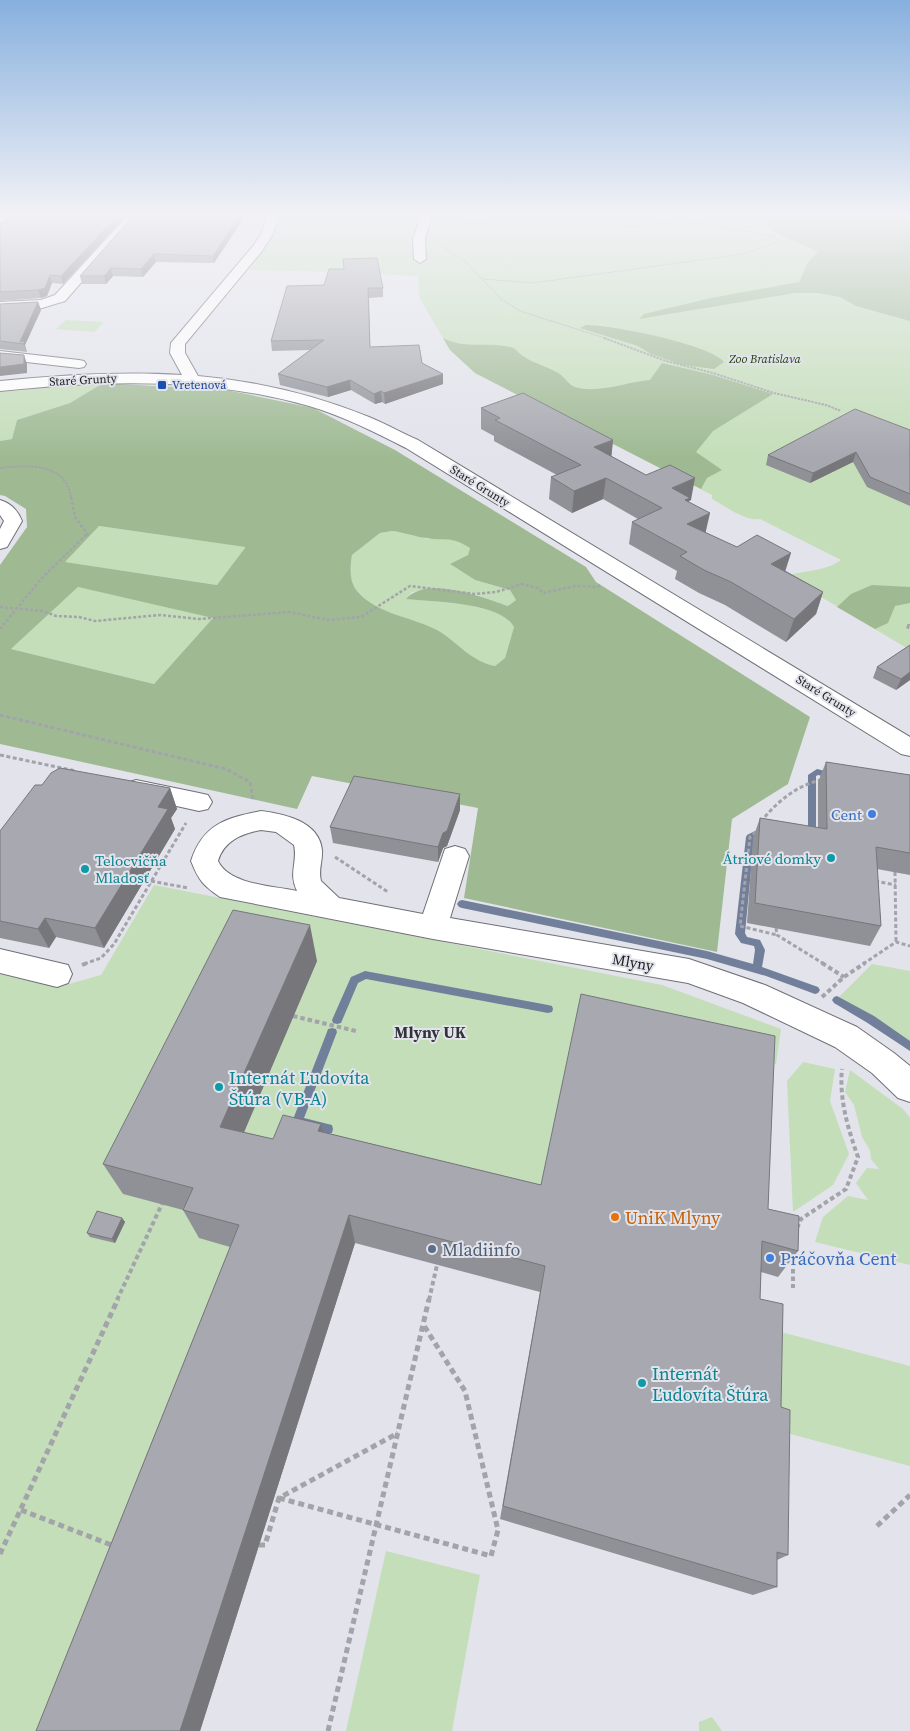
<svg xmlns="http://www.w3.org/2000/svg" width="910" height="1731" font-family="'Source Serif 4',serif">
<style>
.green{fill:#c4deb9}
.forest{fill:#9fba93;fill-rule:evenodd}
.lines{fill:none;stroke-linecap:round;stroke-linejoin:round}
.stream{fill:#727f9b;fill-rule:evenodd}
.minor-casing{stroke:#6f7077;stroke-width:2}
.path-far5{stroke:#a3a3aa;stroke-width:1;stroke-dasharray:2 1;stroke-linecap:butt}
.path-far4{stroke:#a3a3aa;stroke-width:2;stroke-dasharray:2.5 1;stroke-linecap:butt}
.path-far3{stroke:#a3a3aa;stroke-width:2.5;stroke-dasharray:3 2;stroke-linecap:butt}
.path-far2{stroke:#a3a3aa;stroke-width:3;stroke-dasharray:4 2.5;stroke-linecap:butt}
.path-far1{stroke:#a3a3aa;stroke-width:4;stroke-dasharray:4.5 3;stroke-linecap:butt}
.path{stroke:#a3a3aa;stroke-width:5;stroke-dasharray:6 4;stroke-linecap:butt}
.minor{fill:#fff;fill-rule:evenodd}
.wall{fill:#909197}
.shaded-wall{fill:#76767b}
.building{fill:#a8a9b0;stroke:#76767b}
.transit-dot{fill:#1a4fb4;stroke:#e2e3eb;stroke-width:2}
.shop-dot{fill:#3f7fe0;stroke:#e2e3eb;stroke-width:2}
.culture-dot{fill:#0f9aa8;stroke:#e2e3eb;stroke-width:2}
.food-dot{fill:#e8710a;stroke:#e2e3eb;stroke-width:2}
.service-dot{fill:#5c6f8a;stroke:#e2e3eb;stroke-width:2}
.labels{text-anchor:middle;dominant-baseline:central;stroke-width:4;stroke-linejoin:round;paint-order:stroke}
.far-park-label{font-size:12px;font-style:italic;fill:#22440e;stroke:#e2e3eb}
.far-street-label{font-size:12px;fill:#1d1d20;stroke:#e2e3eb}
.far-transit-label{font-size:12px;fill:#164399;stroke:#e2e3eb;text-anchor:start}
.shop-label{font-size:15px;fill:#366cbe;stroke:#e2e3eb;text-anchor:end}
.culture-label{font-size:15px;fill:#0d838f;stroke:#e2e3eb;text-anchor:end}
.street-label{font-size:15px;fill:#1d1d20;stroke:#e2e3eb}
.neighbourhood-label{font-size:16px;font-weight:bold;fill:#323339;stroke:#e2e3eb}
.near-culture-label{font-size:18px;fill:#0d838f;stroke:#e2e3eb;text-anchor:start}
.near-food-label{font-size:18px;fill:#c56008;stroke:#e2e3eb;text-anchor:start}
.near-service-label{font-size:18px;fill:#4e5e75;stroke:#e2e3eb;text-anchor:start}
.near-shop-label{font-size:18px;fill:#366cbe;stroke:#e2e3eb;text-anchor:start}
</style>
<rect width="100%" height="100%" fill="#e2e3eb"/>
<g class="green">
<path d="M280 215H910V650L786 576C805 570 824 572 841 560L760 519C746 522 725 506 712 499V495L475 373 450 350 419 297 418 276 335 272 249 270 266 244Z"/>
<polygon points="66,320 104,322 94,332 56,329"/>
<polygon points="103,383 70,403 17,420 12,439 0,441 0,392"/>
<polygon points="98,526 246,547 218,585 64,562"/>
<path d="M392 531 405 532 428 539 453 538 470 547 468 555 451 565 475 580 510 590 516 600 508 606 475 594 424 590 412 592 406 599C434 602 500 602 514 627L505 658 495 666C470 661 458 642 437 630 412 617 377 615 358 592 349 583 350 567 352 555L380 533Z"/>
<polygon points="78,587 214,617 154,684 11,649"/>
<polygon points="154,885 662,985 781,1029 776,1064 759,1070 536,1214 123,1194 208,1216 252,1252 67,1731 0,1731 0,968 69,984 101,975"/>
<polygon points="872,964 910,971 910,1043 839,997"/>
<polygon points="803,1062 835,1069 830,1101 849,1154 833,1185 793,1212 787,1081"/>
<polygon points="850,1070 903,1109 910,1118 910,1265 815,1242 823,1217 848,1196 868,1200 856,1183 867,1168 879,1169 871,1159 870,1150 862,1137 854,1105 845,1092"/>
<polygon points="762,1327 910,1366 910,1466 768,1428"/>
<polygon points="386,1551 480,1575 452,1731 346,1731"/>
<polygon points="712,1717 722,1731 699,1731 699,1722"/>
</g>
<g class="forest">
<polygon points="751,215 910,215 910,321 856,306 840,297 818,293 795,293 639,319 644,314 711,298 799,282 808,262 818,252 772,231 765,221"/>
<path d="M586 325C611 325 710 344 724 362L714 369 683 365 651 354 638 346 580 328Z"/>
<path d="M443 338C467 350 487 341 510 347 515 348 516 350 519 353 531 363 547 366 560 374 565 378 569 385 575 387 597 394 627 382 650 380L662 363 713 375 773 394 713 431 696 452 722 470 707 478 701 489 475 373 450 350Z"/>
<path d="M103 383 227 390 313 408 395 450 586 567 596 582 810 717 788 784 732 819 717 952 464 898 478 808 312 776 297 809 0 744V565L27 527 26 509 5 496 0 495V441L12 439 17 420 70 403ZM99 526 245 547V548L217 585 65 562ZM392 531C404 532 415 537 427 538 448 542 449 535 470 548L468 555 450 564 475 580 510 590 516 600 508 606C483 597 426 575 406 599 434 602 500 602 514 627L505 658 495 666C470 661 458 642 437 630 412 617 377 614 358 592 349 583 350 567 352 555L380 533ZM78 587 213 618 154 684 11 649Z"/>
<polygon points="872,585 910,587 910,603 895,606 888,623 875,629 837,607 851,594"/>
</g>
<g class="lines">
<g class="stream">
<polygon points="817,769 834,773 835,775 831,778 818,775 816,776 816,837 812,840 808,837 808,775"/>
<polygon points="755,831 767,834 768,836 764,839 756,837 754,839 745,933 747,937 760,940 765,950 762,967 818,987 820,990 818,993 815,994 766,976 707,959 462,908 459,907 457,904 459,901 462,900 707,951 753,964 755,950 754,946 741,943 735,934 746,837 747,835"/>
<polygon points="365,971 548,1005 552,1006 553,1009 552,1012 548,1013 366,979 358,983 341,1023 337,1024 333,1023 332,1020 351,977"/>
<polygon points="837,996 874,1016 910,1041 910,1051 866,1022 834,1003 832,1000 834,997"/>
<polygon points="332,1028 336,1029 337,1032 304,1118 332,1125 333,1129 332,1133 328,1134 297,1127 293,1126 292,1122 327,1032 328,1029"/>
</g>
<defs>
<g id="minor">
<polygon points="3,215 14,215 4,228 0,229 0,218"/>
<polygon points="128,215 140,215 65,301 42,308 0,310 0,302 41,300 55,295"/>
<path d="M268 215H279L273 234 262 251 185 344V353L198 376C256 381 315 395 369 417 386 424 402 433 418 440L910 737V756L901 754 406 448C374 432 343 416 309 406 208 377 103 380 0 391V381C61 375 121 371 182 375L170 353 171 343 253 246 261 234Z"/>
<polygon points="421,215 432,215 425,239 426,259 420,263 414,259 413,239"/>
<polygon points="0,351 79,360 84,361 86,364 84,367 79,368 0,359"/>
<path d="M0 500C11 503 18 511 22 521L7 547 0 549V529L4 521 0 515Z"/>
<polygon points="136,780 199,793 208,795 212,802 208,809 199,811 127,795 123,789 127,783"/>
<path d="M261 811C284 814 319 821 322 850 323 860 318 870 321 881L339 898 423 914 445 849 455 846 465 849 469 856 450 918 689 959 765 985 857 1027 894 1053 910 1066V1102L898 1098 872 1073 835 1047 743 1003 688 983 433 939 220 897C203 885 199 881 191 861 203 824 226 818 261 811ZM261 830 276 832 294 845C298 863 288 872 297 891 274 886 229 885 218 861 224 841 241 834 261 830Z"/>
<polygon points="0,949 68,965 72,974 68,983 57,987 0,973"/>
</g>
</defs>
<use href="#minor" class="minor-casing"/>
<g class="path-far5">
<polyline points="442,227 543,215"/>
<polyline points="439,244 466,262 501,299 520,311 608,339"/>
<polyline points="483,279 533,283 743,254 776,243 776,237 684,220 636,227 616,227 598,223 597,217 589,215"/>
</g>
<g class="path-far4">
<polyline points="604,338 666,361 713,373 774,393 826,405 841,411"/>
<path d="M0 468C28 465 66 462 71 498"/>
</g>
<g class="path-far3">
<polyline points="71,497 75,517 89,536"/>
<polyline points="0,607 43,611 56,616 79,617 95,621 160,615 199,619 290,612 328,620 361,617 410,586 475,594 496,592 522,584 538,588 543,593 575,586 596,587 602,585"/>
<polyline points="910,625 906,626 910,629"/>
<polyline points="0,629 41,579 87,534"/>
</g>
<g class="path-far2">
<polyline points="0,715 226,769 250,782 253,799"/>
<polyline points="0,755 76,771"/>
<path d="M761 822C775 803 798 784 822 780"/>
<polyline points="756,832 750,837 740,926 777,935"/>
<polyline points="335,857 388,892"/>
<polyline points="895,872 896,942"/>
<polyline points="151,881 188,888"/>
<polyline points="875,881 896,885"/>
<polyline points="776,928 777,935 824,964"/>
<polyline points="84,964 101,958 114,944 186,823"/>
<polyline points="863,964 896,942 910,946"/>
</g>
<g class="path-far1">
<polyline points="822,963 844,977"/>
<polyline points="82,965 87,963"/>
<polyline points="822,997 844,977 865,963"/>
<polyline points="293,1016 356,1031"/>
<path d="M797 1228 801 1219 846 1189 858 1157C848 1129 839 1099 842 1069"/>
<polyline points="793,1254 793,1288"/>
<polyline points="117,1300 162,1204"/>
<polyline points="429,1300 437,1265"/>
</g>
<g class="path">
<polyline points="279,1498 491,1556 498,1530 465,1391 423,1324"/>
<polyline points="21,1510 114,1546"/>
<polyline points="877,1526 910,1495"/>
<polyline points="259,1545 265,1545 279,1498 398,1433"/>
<polyline points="0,1554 118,1299"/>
<polyline points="328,1731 429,1299"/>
</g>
<use href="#minor" class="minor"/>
</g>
<g class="wall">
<polygon points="8,215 127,215 63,284 52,283 47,296 41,298 0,301 0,223 3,222"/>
<polygon points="134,215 246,215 214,263 156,262 143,277 113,276 106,284 82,284 80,276"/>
<polygon points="344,269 383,288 383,297 369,298 370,347 422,363 443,384 385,404 382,402 375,404 351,390 328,397 280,385 278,374 310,350 272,351 271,341 324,285"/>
<polygon points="38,302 41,310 25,345 27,352 0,349 0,304"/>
<polygon points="481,408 613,440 611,456 691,500 689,501 689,502 706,533 786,571 823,592 816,614 786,642 725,605 699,593 675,579 677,571 629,544 632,522 638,519 603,499 572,513 549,499 551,477 557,475 494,441 494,436 481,429"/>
<polygon points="910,430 910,506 867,487 853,462 810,483 766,465 768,455"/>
<polygon points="910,645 910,680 896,690 873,678 877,667"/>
<polygon points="826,762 910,775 910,875 877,869 881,926 870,946 747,923 753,838 760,818 818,828 818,782"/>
<polygon points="170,788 177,809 171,818 175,829 104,948 56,937 49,948 0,938 0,831"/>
<polygon points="460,794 460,810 447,846 443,848 438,862 333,843 330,827"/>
<polygon points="317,961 244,1132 273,1139 323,1132 541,1185 768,1209 798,1251 778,1277 761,1272 760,1299 781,1407 788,1555 777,1560 777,1587 753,1595 500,1519 540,1292 355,1243 200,1731 36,1731 230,1247 199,1238 183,1210 123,1194 103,1164"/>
<polygon points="122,1218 125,1222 115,1243 90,1237 87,1233"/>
</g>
<g class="shaded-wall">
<polygon points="118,215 127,215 63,284 61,276"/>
<polygon points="240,215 246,215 214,263 213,256"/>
<polygon points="154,254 156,262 143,277 141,269"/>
<polygon points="111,268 113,276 106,284 104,276"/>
<polygon points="50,275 52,283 47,296 41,298 38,290"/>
<polygon points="38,302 41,310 25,345 27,352 24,344 20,342"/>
<polygon points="24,355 27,364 27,373 0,376 0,367"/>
<polygon points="443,374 443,384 385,404 384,393"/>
<polygon points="350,380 351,390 328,397 327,387"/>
<polygon points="381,391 382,402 375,404 374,394"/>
<polygon points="613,440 611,461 594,447"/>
<polygon points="856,452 853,462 810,483 813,473"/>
<polygon points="606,478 603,499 572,513 574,491"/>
<polygon points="695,478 691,500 689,501 686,520 672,488"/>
<polygon points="710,513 705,535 687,524"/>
<polygon points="791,553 784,575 771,564"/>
<polygon points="823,592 816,614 786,642 794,619"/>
<polygon points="910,672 910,680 896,690 901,679"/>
<polygon points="170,788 177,809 171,818 175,829 104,948 95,928 158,807"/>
<polygon points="460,794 460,810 447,846 443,848 438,862 438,847 443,833"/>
<polygon points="45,918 56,937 49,948 38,929"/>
<polygon points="310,925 317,961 233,1158 220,1127"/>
<polygon points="321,1124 328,1155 318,1131"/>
<polygon points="349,1215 355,1243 200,1731 180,1731"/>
<polygon points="122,1218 125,1222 115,1243 112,1239"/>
</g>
<g class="building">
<polygon points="8,215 118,215 61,276 50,275 45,288 38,290 0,292 0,223 3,222"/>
<polygon points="134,215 240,215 213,256 154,254 141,269 111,268 104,276 80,276"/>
<polygon points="377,258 383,288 368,288 370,347 419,345 422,363 443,374 384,393 381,391 374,394 350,380 327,387 278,374 324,340 271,341 287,286 324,285 329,269 344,269 343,259"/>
<polygon points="38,302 20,342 24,341 24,344 0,341 0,304"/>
<polygon points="0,353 24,355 24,364 0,367"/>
<polygon points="523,393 613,440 594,447 646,475 670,465 695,478 672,488 690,498 685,500 710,513 687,524 737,547 757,535 791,553 771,564 823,592 794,619 731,582 704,570 680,556 687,552 632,522 662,508 606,478 574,491 551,477 581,465 495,420 500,418 481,408"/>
<polygon points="855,409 910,430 910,494 870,477 856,452 813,473 768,455"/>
<polygon points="910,645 910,672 901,679 877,667"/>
<polygon points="826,762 910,775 910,853 876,847 881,926 755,903 760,818 827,829"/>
<polygon points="60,768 170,788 158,807 168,809 95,928 45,918 38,929 0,921 0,831 35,785 42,785 51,773"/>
<polygon points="354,776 460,794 447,831 443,833 438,847 330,827"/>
<polygon points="233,910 310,925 220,1127 273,1139 283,1115 321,1124 318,1131 541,1185 581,994 775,1036 768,1209 799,1216 798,1251 762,1241 760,1299 783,1304 781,1407 790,1410 788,1555 777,1552 777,1587 503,1506 545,1266 349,1215 180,1731 36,1731 239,1225 183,1210 193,1188 103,1164"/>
<polygon points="97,1211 122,1218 112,1239 87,1233"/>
</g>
<linearGradient id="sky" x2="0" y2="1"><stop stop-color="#87b0de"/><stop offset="0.47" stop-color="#f2f2f6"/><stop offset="1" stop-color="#f2f2f6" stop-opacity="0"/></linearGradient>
<rect width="910" height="457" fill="url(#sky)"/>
<rect class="transit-dot" x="157" y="380" width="10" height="10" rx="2.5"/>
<g class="shop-dot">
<circle cx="872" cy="814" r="5"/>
<circle cx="770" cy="1258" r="5"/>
</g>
<g class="culture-dot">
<circle cx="831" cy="858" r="5"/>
<circle cx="85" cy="869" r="5"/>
<circle cx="219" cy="1087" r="5"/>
<circle cx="642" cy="1383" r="5"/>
</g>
<circle class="food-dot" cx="615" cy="1217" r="5"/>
<circle class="service-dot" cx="432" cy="1249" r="5"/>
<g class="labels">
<g class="far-park-label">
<text x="765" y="359">Zoo Bratislava</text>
</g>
<g class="far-street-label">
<text transform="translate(83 380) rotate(-3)">Staré Grunty</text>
<text transform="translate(480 486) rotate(32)">Staré Grunty</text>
<text transform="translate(826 696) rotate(32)">Staré Grunty</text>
</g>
<g class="far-transit-label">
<text x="172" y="385">Vretenová</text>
</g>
<g class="shop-label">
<text x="862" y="814">Cent</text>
</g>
<g class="culture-label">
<text x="821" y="858">Átriové domky</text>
<text x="95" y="860" text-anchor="start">Telocvičňa<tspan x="95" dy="17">Mladosť</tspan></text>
</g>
<g class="street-label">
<text transform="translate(633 962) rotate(10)">Mlyny</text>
</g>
<g class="neighbourhood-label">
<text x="430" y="1032">Mlyny UK</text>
</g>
<g class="near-culture-label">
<text x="229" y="1077">Internát Ľudovíta<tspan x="229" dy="21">Štúra (VB-A)</tspan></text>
<text x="652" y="1373">Internát<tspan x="652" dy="21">Ľudovíta Štúra</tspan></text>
</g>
<g class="near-food-label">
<text x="625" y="1217">UniK Mlyny</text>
</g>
<g class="near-service-label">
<text x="442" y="1249">Mladiinfo</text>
</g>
<g class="near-shop-label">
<text x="780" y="1258">Práčovňa Cent</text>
</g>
</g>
</svg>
